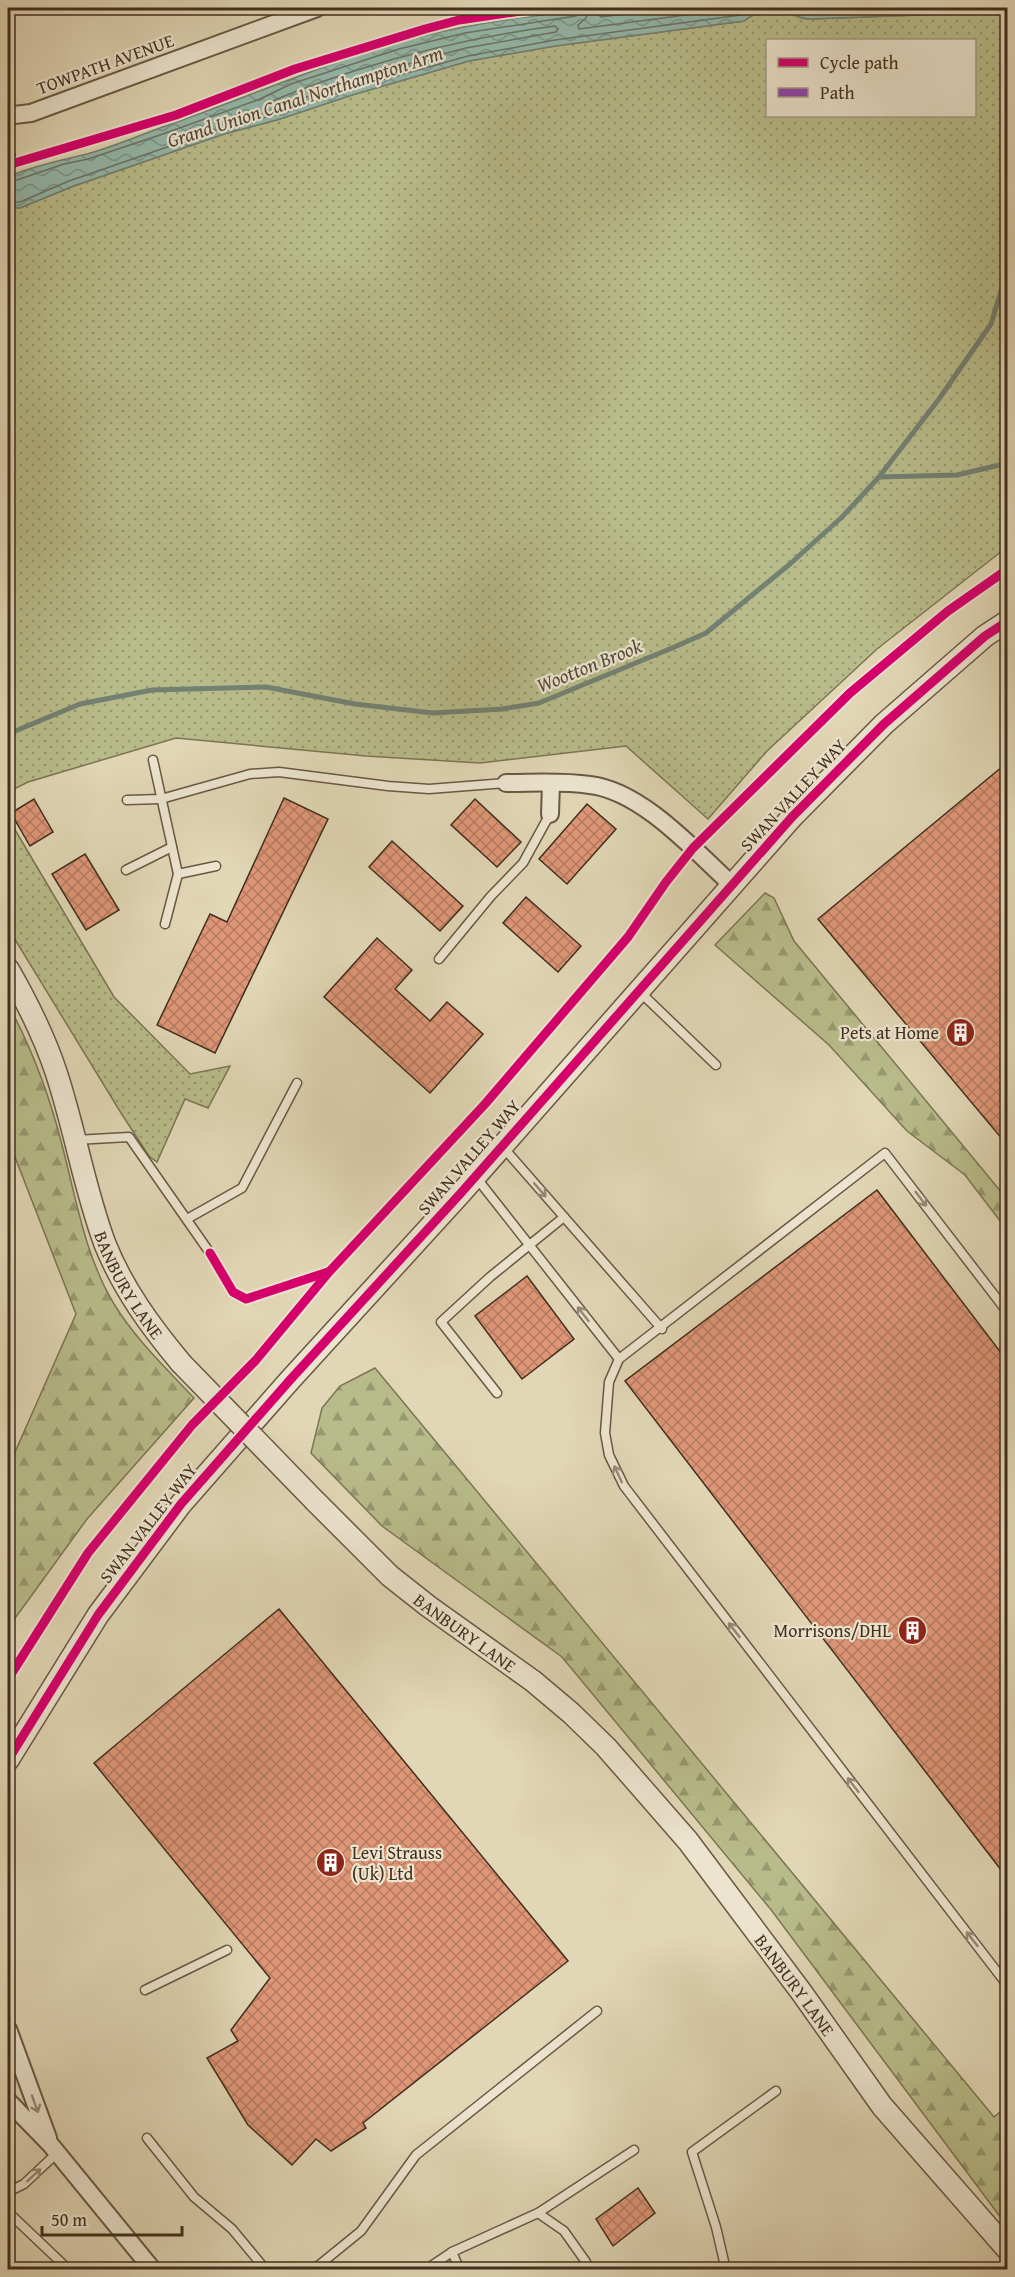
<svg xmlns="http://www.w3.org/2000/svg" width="1015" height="2277" font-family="'Gentium Book Plus',serif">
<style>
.grass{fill:url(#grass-dots);stroke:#7c7554;stroke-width:1.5;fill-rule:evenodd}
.forest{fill:url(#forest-firs);stroke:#7c7554;stroke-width:1.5}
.water{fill:url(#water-waves);stroke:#738173;stroke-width:1.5}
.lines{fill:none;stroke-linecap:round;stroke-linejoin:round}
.shore{stroke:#6a7464;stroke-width:1.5}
.stream{stroke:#738173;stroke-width:5}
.building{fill:url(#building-cross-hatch);stroke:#412e1d;stroke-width:1.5}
.service-casing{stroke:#695843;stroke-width:11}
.minor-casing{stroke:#695843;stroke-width:20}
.tertiary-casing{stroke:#695843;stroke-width:24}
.service{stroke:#ece4cf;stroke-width:8}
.minor{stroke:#ece4cf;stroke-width:16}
.tertiary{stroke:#ece4cf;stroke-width:21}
.tertiary-bridge-casing{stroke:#695843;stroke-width:24;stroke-linecap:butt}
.tertiary-bridge{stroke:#ece4cf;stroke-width:21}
.quiet{stroke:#8e44ad;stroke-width:8;stroke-dasharray:15 8;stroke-linecap:butt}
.cycleway-casing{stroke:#ece4cf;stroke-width:13}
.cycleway{stroke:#d6006c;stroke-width:9}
.oneway{stroke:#968976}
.labels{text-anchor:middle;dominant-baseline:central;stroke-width:4.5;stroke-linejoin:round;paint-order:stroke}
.street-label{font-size:18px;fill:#412e1d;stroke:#ece4cf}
.poi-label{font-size:18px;fill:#412e1d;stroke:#ece4cf;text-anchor:end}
.water-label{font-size:20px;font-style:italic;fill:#524a3a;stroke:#ece4cf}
</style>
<defs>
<pattern id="grass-dots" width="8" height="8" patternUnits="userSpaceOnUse" patternTransform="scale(1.5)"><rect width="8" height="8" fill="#b8bc8a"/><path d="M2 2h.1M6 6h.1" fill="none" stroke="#979970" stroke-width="1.8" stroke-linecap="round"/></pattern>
<pattern id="forest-firs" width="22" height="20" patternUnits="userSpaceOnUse" patternTransform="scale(1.5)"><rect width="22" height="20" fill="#b8bc8a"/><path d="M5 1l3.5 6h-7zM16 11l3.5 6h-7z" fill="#979970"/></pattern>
<pattern id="water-waves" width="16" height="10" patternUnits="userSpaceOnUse" patternTransform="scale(1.5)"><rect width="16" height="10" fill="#94b9ac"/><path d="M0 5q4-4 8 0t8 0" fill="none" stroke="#7a978b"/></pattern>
<pattern id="building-cross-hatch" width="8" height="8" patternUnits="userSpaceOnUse" patternTransform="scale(1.5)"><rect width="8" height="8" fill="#de9677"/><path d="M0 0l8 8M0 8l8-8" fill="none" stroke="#b67b61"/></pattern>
</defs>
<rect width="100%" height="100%" fill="#e1d6b5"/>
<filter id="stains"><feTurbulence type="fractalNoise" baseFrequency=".00333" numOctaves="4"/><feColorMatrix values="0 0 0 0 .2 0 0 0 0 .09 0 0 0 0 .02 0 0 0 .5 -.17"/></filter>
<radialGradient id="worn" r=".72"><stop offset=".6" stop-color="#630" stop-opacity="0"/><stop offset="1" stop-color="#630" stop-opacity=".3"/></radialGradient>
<g class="grass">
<path d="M1007 8V547L877 649 767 751 708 819 626 746 480 763 366 756 176 738 28 782 8 792V207L20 208 71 187 224 134 280 119 352 95 469 61 555 46 744 21C756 12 771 6 787 12 795 15 801 19 810 19L945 14ZM768 40H974V116H768Z"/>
<polygon points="8,818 114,997 190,1074 230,1066 208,1108 185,1099 157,1162 149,1156 121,1113 8,928"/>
</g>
<g class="forest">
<polygon points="765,893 774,898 794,941 1007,1199 1007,1230 965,1175 907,1131 829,1045 715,945"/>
<path d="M8 1004C31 1047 50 1097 62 1145 76 1198 85 1256 114 1304 136 1340 166 1368 194 1398L87 1519 8 1628V1468L76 1314 8 1139Z"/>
<polygon points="375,1368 994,2117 1007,2106 1007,2226 772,1911 562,1657 382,1526 311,1453 322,1408 340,1386"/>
</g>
<path class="water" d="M598 8H1008L945 14 810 19C801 19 795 15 787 12 771 6 756 12 744 21L555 46 469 61 352 95 280 119 224 134 71 187 20 208 8 207V180L12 175C37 165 62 160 87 154 112 147 136 137 160 128 249 97 335 58 427 35 483 21 541 15 598 8Z"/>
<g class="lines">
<g class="shore">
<polyline points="589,8 586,18 578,25 579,29 739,8"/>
<polyline points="598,8 598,15 601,17 671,8"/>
<polyline points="791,8 803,13 810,13 950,8"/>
<path d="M555 26 558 29 556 32 466 48 424 59 276 107 272 105 273 101C299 89 327 80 354 71 420 50 486 35 555 26Z"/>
<polyline points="8,183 64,164 88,159 160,135 260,99 291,84 399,49 465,33 576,16 580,13 581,8"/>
<polyline points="8,202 20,202 69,181 222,128 278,114 350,89 468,56 555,40 741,15 753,8"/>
</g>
<g class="stream">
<polyline points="879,477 957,475 1008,463"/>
<polyline points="8,734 80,704 152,690 266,687 355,704 433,713 502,709 539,703 672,648 706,633 790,564 842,517 879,477 939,399 991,324 1008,268"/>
</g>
</g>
<g class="building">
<polygon points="1008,762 1008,1146 818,919"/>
<polygon points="284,798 328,819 215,1053 157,1025 210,914 227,922"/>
<polygon points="34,799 53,832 30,846 11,813"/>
<polygon points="475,799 521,842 497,867 451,825"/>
<polygon points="587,804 616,829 567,884 539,859"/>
<polygon points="392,841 463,906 440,931 369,867"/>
<polygon points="85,854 119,910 86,930 52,874"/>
<polygon points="526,897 581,946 558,972 503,923"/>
<polygon points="377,938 412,970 395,989 430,1021 447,1002 483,1034 430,1093 324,997"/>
<polygon points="877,1190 1008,1362 1008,1879 625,1381"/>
<polygon points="527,1276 574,1339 522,1379 475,1316"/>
<polygon points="279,1609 568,1961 363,2123 366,2128 331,2151 316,2139 292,2165 248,2125 207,2058 238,2041 231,2030 270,1978 94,1763"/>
<polygon points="638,2188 655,2213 613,2246 596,2219"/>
</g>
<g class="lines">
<defs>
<g id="service">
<polyline points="153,760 178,874 165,924"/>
<polyline points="127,800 161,799 250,774 279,772 388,786 429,789 506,783"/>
<polyline points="126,870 172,847"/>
<polyline points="178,874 216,866"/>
<polyline points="439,959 491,896 523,863 550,814"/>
<polyline points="640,992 716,1065"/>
<polyline points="75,1140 129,1137 210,1253"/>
<polyline points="502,1146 662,1329"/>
<polyline points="475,1176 619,1359"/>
<polyline points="187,1219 242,1188 297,1083"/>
<polyline points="1008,1313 885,1153 619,1359 609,1382 605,1433 609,1455 624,1486 1008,1986"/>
<polyline points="497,1393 441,1322 490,1277 564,1217"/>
<polyline points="145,1990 227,1950"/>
<polyline points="147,2138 194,2197 232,2229 266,2270"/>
<polyline points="8,2192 24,2184 57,2153"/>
<polyline points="8,2212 69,2270"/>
<polyline points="452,2252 538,2213"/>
<polyline points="586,2262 564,2231 538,2213 634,2150"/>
<polyline points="313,2270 361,2231 416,2155 597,2011"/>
<polyline points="425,2270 452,2252 460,2270"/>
<polyline points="726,2270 716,2227 692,2152 776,2091"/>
</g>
<g id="minor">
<polyline points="8,113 14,115 31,113 317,8"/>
<path d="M506 783C534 783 562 781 590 785 642 791 695 851 732 885"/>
<polyline points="550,814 551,783"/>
<polyline points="8,2029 48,2138"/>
<polyline points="8,2101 50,2144 153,2270"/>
</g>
<g id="tertiary">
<path id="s1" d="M8 969C27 1002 44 1036 56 1072 75 1129 84 1188 105 1244 123 1289 151 1327 181 1363"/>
<path id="s2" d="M315 1501 390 1576 428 1606 533 1681 571 1713 606 1747 688 1841 802 1993 882 2106 1008 2250"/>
<polyline points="8,1760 98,1615 181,1504 290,1380 460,1194 792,817 884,724 985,636 1008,621"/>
</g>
</defs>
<use href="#service" class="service-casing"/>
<use href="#minor" class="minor-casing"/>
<use href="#tertiary" class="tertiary-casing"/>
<use href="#service" class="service"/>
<use href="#minor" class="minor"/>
<use href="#tertiary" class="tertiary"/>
<defs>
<polyline id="tertiary-bridge" points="181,1363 315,1501"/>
</defs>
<use href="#tertiary-bridge" class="tertiary-bridge-casing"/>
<use href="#tertiary-bridge" class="tertiary-bridge"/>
<polyline class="quiet" points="8,147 15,162"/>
<defs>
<g id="cycleway">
<polyline points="8,165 176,115 295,69 425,29 459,20 541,8"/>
<polyline points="210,1253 233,1292 246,1299 328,1272"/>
<polyline points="8,1679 88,1553 192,1425 256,1360 329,1272 485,1104 628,937 666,882 693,848 850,693 948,611 1008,569"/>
<polyline points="8,1760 98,1615 181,1504 290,1380 460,1194 792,817 884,724 985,636 1008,621"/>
</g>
</defs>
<use href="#cycleway" class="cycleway-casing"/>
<use href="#cycleway" class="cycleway"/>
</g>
<defs><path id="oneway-shaft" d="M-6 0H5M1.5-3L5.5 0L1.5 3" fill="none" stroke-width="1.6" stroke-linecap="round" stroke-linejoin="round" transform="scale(1.5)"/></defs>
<g class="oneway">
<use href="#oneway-shaft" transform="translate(540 1190) rotate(49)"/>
<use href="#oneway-shaft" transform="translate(921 1199) rotate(53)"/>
<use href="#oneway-shaft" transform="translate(583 1314) rotate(-128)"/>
<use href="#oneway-shaft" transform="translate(618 1474) rotate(-115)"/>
<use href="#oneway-shaft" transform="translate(734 1630) rotate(-128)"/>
<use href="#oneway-shaft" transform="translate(853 1785) rotate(-128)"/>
<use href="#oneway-shaft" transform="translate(972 1939) rotate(-128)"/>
<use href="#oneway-shaft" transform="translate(35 2104) rotate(70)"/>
<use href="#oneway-shaft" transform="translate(34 2175) rotate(-43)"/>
</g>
<defs>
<symbol id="building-disc" viewBox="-11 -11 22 22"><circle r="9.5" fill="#8f2418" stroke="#ece4cf"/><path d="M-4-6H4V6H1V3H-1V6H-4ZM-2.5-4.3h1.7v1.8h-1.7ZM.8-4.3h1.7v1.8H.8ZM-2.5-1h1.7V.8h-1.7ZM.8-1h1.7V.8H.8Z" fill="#fff"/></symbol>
</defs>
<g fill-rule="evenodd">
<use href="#building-disc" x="944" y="1016" width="33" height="33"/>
<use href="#building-disc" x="896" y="1614" width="33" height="33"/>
<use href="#building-disc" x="314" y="1846" width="33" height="33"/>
</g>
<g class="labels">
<g class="street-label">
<text transform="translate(105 64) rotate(-20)">TOWPATH AVENUE</text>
<text transform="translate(793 795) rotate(-47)">SWAN VALLEY WAY</text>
<text transform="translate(469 1157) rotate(-49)">SWAN VALLEY WAY</text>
<text stroke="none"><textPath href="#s1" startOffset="340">BANBURY LANE</textPath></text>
<text transform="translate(148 1523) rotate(-52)">SWAN VALLEY WAY</text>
<text stroke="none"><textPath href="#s2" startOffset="200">BANBURY LANE</textPath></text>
<text stroke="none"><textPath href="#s2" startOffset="686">BANBURY LANE</textPath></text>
</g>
<g class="poi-label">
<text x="939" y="1032">Pets at Home</text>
<text x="891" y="1630">Morrisons/DHL</text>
<text x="352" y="1852" text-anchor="start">Levi Strauss<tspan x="352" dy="21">(Uk) Ltd</tspan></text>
</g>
<g class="water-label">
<text transform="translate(305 96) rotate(-18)">Grand Union Canal Northampton Arm</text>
<text transform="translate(589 665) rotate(-22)">Wootton Brook</text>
</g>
</g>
<rect width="1015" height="2277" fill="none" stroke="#e1d6b5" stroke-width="30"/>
<rect x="9" y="9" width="997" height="2259" fill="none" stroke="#412e1d" stroke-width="3"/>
<rect x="15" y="15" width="985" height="2247" fill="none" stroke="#412e1d" stroke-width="1.5"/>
<rect x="766" y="39" width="210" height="78" fill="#ece4cf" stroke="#a89b88" stroke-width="1.5"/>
<rect x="778" y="58" width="30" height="9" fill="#d6006c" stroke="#a89b88" stroke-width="1.5"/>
<text x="820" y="69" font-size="18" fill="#412e1d">Cycle path</text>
<rect x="778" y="88" width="30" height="9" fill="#8e44ad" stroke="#a89b88" stroke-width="1.5"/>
<text x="820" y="99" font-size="18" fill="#412e1d">Path</text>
<path d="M42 2226v9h140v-9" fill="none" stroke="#412e1d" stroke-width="3"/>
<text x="51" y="2226" font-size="18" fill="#412e1d" stroke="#ece4cf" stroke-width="4.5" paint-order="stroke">50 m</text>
<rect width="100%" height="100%" filter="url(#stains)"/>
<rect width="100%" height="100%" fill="url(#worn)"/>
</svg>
